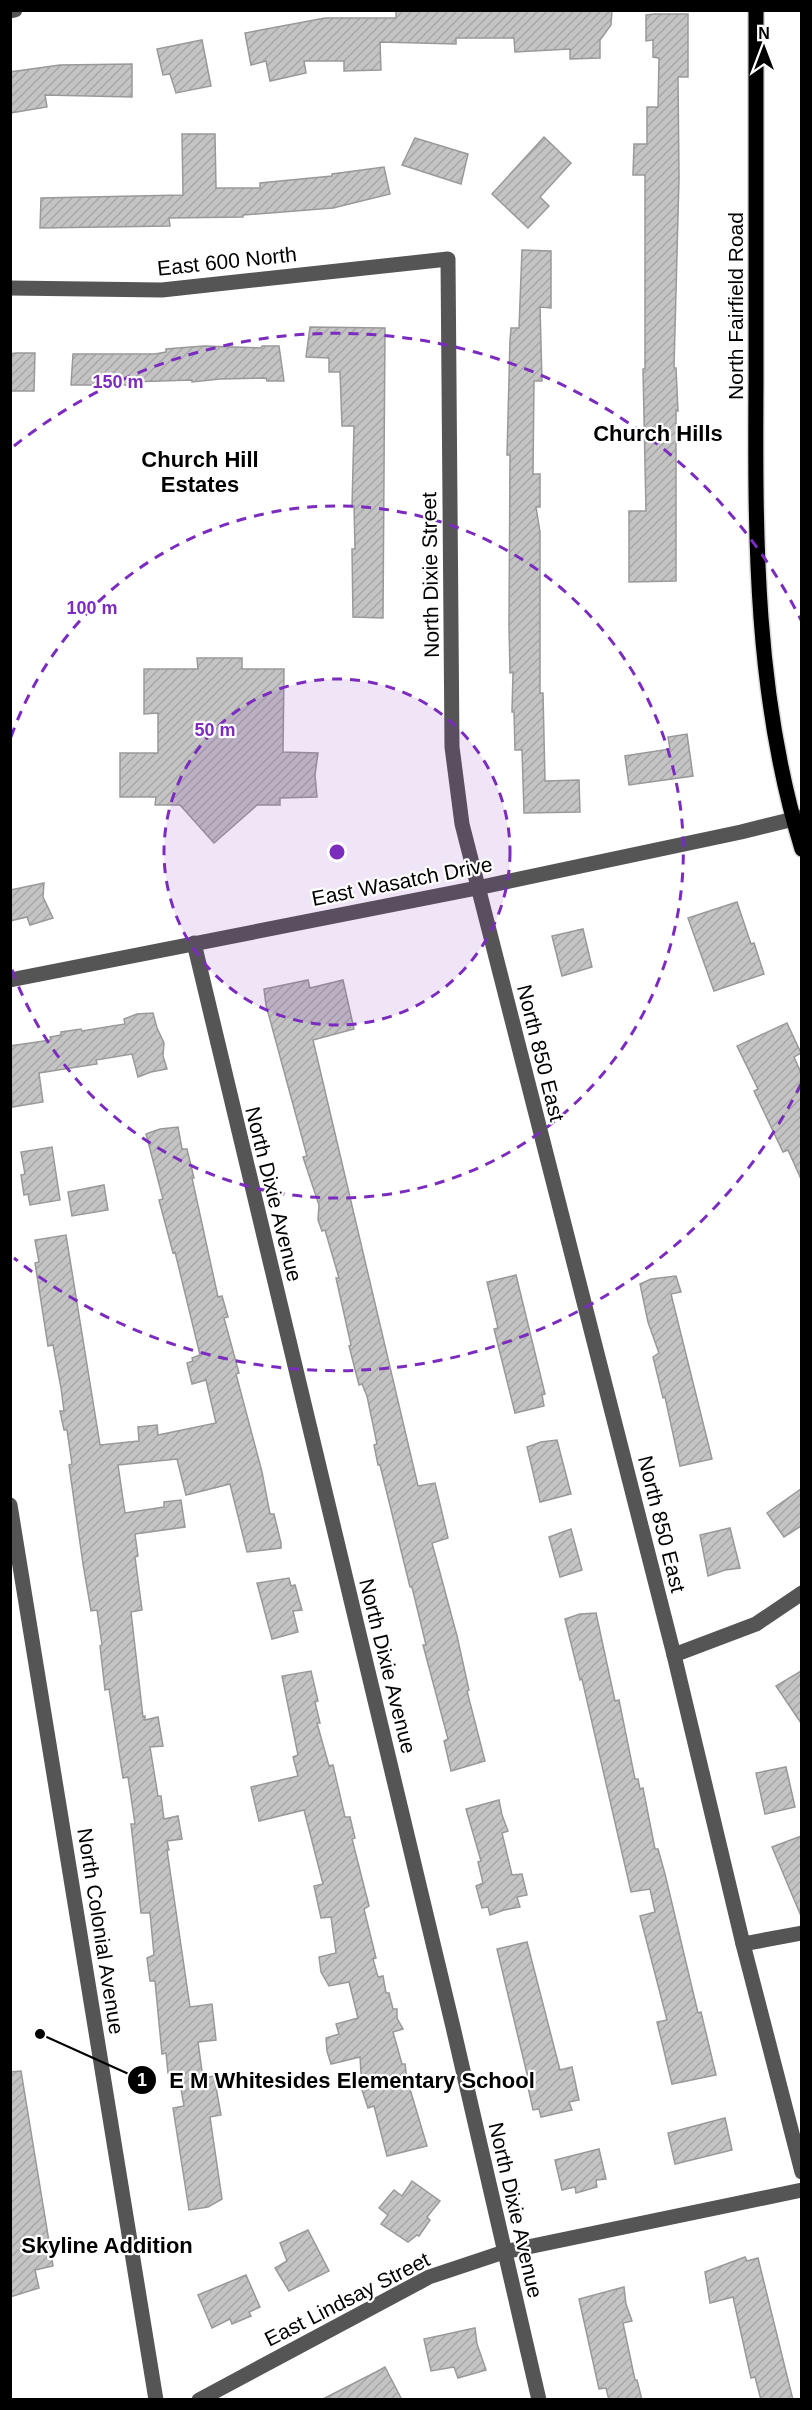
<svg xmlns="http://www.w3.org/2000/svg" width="812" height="2410" font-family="Arial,sans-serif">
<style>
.building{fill:url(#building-hatch);stroke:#999;stroke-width:1.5}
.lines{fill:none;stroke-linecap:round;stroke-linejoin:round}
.major-casing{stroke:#dbdbdb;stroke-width:18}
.minor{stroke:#555;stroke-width:15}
.major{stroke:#000;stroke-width:15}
.ring{fill:none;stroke:#7b2cbf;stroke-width:3;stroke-dasharray:10 8}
.labels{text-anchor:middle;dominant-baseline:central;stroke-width:4.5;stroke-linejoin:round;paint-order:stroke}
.street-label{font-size:21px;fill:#000;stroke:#fff}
.neighbourhood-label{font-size:22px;font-weight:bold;fill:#000;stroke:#fff}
.centre{fill:#7b2cbf;stroke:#fff;stroke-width:3}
.ring-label{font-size:18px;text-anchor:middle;font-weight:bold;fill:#7b2cbf;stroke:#fff;stroke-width:4.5;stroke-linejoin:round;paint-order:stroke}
.leader{fill:none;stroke:#000;stroke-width:2}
.callout-dot{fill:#000;stroke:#fff;stroke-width:2}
.mark-label{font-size:18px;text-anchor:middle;font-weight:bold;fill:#fff}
.callout-label{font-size:22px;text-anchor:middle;font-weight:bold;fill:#000;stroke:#fff;stroke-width:4.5;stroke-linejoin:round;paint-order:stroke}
</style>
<defs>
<pattern id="building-hatch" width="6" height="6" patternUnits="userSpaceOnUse" patternTransform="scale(1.5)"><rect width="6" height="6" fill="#c4c4c4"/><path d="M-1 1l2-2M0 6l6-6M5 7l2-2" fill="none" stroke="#a7a7a7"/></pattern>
</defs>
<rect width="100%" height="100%" fill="#fff"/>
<g class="building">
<polygon points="396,10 612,10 611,25 600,40 600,58 570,59 570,49 515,52 514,38 456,38 456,44 380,42 381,70 344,71 344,61 304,61 306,73 270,81 266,61 251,65 245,33 325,18 396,18"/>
<polygon points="654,14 688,14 688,77 678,77 679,178 674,368 676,368 678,411 676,410 676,581 629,582 629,511 646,511 643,369 645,369 645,175 633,175 634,144 647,144 647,107 658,107 659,58 653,57 653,40 646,41 646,15"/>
<polygon points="202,40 211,86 176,93 170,74 163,75 157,49"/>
<polygon points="132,64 132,97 45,95 47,107 10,113 10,72 60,65"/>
<polygon points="182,134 215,134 216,188 260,188 260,183 332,176 332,174 384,167 390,194 333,208 243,215 243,217 169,218 170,226 40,228 41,198 183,195"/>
<polygon points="544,137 571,163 540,197 549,206 528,228 492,194"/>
<polygon points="415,138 468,154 461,184 402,165"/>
<polygon points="522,250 551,251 551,308 540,307 542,381 534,381 533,474 540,474 540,507 536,507 540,532 540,693 543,693 545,781 579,780 580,812 524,813 522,750 515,750 514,712 512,712 513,672 510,673 509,625 510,455 507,455 510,340 511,328 519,328"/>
<polygon points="310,327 385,328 383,618 353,617 352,549 355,549 354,506 352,507 354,426 342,426 340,372 329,372 329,358 306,357"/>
<polygon points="204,346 261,348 262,346 279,346 284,381 267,381 266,378 220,379 192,382 192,380 129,382 130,385 71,385 73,354 155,354 166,352 166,349"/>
<polygon points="16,353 35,353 34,391 10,391 10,354"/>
<polygon points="197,658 242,658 242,669 284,669 283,752 318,753 315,775 317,797 280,798 280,805 257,805 214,843 180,805 155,805 156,797 120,797 120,753 158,753 158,713 144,714 144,669 198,669"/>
<polygon points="687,734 693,776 629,785 625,756 670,749 668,737"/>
<polygon points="44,883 43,897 53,918 30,925 27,917 10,921 10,890"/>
<polygon points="737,902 751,944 754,943 764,974 714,991 688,918"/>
<polygon points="583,929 592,967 562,976 552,936"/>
<polygon points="308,980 310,988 343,980 354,1029 313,1040 418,1486 435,1483 448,1538 432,1543 457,1636 469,1690 467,1691 485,1761 451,1771 444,1741 448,1739 423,1645 426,1645 412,1587 410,1587 380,1465 378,1465 374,1445 377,1444 367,1396 362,1384 359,1385 349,1346 351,1345 336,1278 339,1278 325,1230 322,1231 318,1220 319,1205 303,1157 307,1156 266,1005 264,989"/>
<polygon points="153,1013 157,1028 164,1043 163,1056 167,1069 151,1072 138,1077 132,1054 96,1060 97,1064 39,1073 43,1102 12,1107 10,1046 51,1040 50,1037 61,1035 61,1032 81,1029 82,1031 125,1024 124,1019 137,1014"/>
<polygon points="787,1023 801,1053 794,1057 801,1073 801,1179 788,1150 783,1152 754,1091 758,1089 737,1046"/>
<polygon points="178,1127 182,1149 187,1149 194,1178 192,1178 218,1297 222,1296 228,1317 224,1318 239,1373 236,1374 262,1472 270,1514 274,1514 281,1543 281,1548 247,1552 230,1484 186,1495 177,1459 118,1465 125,1513 164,1507 164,1502 181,1500 185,1527 135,1534 138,1556 135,1557 142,1610 131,1612 143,1717 145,1716 145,1720 158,1717 163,1746 150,1747 158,1796 161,1796 164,1819 178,1816 182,1839 167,1841 169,1850 167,1850 190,2007 212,2004 216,2040 198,2042 203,2078 214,2076 221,2115 210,2117 222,2199 208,2207 189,2210 173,2108 184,2106 178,2072 168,2073 166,2053 162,2054 155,1981 150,1981 147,1958 154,1955 150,1913 141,1913 131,1824 135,1824 128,1777 123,1778 109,1689 105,1690 100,1646 102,1645 97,1610 91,1611 83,1564 69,1465 72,1464 67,1430 64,1430 60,1411 64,1411 61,1388 53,1345 48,1346 35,1263 39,1262 35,1240 66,1235 100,1445 139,1441 138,1427 157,1425 158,1435 216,1423 206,1380 192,1384 187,1363 193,1361 192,1358 200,1355 175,1252 173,1253 159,1200 163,1199 146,1134 160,1129"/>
<polygon points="52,1147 60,1200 30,1205 28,1194 24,1195 21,1175 25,1174 21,1152"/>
<polygon points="104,1185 108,1210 72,1216 68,1192"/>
<polygon points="516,1275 545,1394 542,1395 544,1406 515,1413 494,1329 498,1328 487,1282"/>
<polygon points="676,1276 681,1292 671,1294 712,1459 680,1466 665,1397 663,1398 653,1357 659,1353 648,1322 640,1284 651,1279"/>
<polygon points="557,1440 571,1494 540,1502 527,1447 541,1442"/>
<polygon points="801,1489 801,1526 784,1537 767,1513"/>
<polygon points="730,1528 740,1568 725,1570 708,1576 700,1535"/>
<polygon points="571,1529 582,1570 560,1577 549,1537"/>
<polygon points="289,1578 291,1586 295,1585 302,1610 293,1611 298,1632 272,1639 257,1583"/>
<polygon points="596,1613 615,1701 619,1700 635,1779 638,1779 640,1789 643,1788 655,1849 658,1849 665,1874 698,2013 701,2012 716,2075 672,2084 657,2022 667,2020 640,1916 655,1912 650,1889 631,1892 582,1679 580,1680 565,1619 580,1614"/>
<polygon points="311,1671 318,1701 315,1702 320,1723 317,1723 329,1766 333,1765 345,1817 350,1817 355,1838 352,1839 369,1906 364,1909 376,1958 373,1959 378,1977 383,1976 386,1993 389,1993 393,2009 397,2009 397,2018 403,2029 393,2032 402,2064 405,2064 407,2079 427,2146 387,2156 374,2106 368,2108 362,2090 360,2057 331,2064 327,2051 326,2038 339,2034 336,2024 358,2018 349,1982 329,1986 321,1972 319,1957 336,1953 331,1917 321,1918 314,1886 323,1884 304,1810 259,1821 251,1787 298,1776 293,1757 298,1755 282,1676"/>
<polygon points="801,1671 801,1723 776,1686"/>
<polygon points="786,1767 795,1807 765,1814 756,1773"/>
<polygon points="499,1800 502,1815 508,1831 502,1833 512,1875 522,1874 527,1895 517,1897 520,1907 504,1910 490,1915 488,1907 482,1908 476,1886 483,1883 478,1862 481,1861 466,1809"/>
<polygon points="801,1836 801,1916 772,1847"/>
<polygon points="527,1942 560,2070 572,2067 579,2100 569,2102 572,2110 541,2117 539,2109 533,2110 526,2078 528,2078 497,1949"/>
<polygon points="21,2071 53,2266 35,2270 39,2288 10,2297 10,2072"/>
<polygon points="725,2118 732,2150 675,2164 668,2133"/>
<polygon points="599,2149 606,2179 596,2180 597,2187 576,2193 575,2187 562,2190 555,2160"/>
<polygon points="412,2181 440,2201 427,2217 430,2220 419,2236 417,2235 408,2242 381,2224 388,2215 379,2208 394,2190 402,2196"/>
<polygon points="308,2230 329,2271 289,2291 275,2268 287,2261 280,2243"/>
<polygon points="745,2257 747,2261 758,2258 793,2400 761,2400 755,2377 751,2378 733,2297 710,2303 705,2272"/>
<polygon points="246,2275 260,2307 249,2312 251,2316 232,2324 230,2319 212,2328 198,2295"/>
<polygon points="624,2287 626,2304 632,2321 623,2323 635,2380 637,2380 642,2400 609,2400 606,2388 599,2389 579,2299"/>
<polygon points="475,2328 477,2344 486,2370 458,2378 454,2367 431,2371 424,2339"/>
<polygon points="385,2367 402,2400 321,2400 376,2372"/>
</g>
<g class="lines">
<defs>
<path id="major" d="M756 10C756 134 756 258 756 382 755 540 755 697 802 849"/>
</defs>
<use href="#major" class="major-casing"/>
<g class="minor">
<polyline points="10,11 15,10"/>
<polyline points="10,288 162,290 448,259 452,747 462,824 674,1655 743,1944 802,2172"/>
<polyline points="194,943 453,2027 539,2400"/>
<polyline points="10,980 477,888 741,832 802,817"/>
<polyline points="10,1505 156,2400"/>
<polyline points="674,1655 756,1624 802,1593"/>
<polyline points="743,1944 802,1933"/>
<polyline points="199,2400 429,2277 504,2252 802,2190"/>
</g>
<use href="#major" class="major"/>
</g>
<circle cx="337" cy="852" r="173" fill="#7b2cbf" fill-opacity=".12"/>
<g class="ring">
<circle cx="337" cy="852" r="173"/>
<path d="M11 737A346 346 0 1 1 11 967"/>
<path d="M801 1084A519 519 0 0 1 14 1258M14 446A519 519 0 0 1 801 620"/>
</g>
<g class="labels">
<g class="street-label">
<text transform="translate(227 261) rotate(-6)">East 600 North</text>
<text transform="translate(735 306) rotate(-90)">North Fairfield Road</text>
<text transform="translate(430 575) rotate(-91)">North Dixie Street</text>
<text transform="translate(402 881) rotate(-11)">East Wasatch Drive</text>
<text transform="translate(541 1053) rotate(76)">North 850 East</text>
<text transform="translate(274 1194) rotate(76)">North Dixie Avenue</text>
<text transform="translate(662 1524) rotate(76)">North 850 East</text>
<text transform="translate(388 1666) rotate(76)">North Dixie Avenue</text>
<text transform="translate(101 1931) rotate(81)">North Colonial Avenue</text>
<text transform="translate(516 2210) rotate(77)">North Dixie Avenue</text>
<text transform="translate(347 2299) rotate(-27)">East Lindsay Street</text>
</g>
<g class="neighbourhood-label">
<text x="658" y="433">Church Hills</text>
<text x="200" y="459">Church Hill<tspan x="200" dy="25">Estates</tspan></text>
<text x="107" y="2245">Skyline Addition</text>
</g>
</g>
<circle cx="337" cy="852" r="9" class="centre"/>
<g class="ring-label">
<text x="118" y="388">150 m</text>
<text x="92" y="614">100 m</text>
<text x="215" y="736">50 m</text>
</g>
<path class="leader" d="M40 2034L142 2080"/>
<g class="callout-dot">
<circle cx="40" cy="2034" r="6"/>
<circle cx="142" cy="2080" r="15"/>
</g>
<g class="mark-label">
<text x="142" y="2086">1</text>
</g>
<g class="callout-label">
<text x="352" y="2088">E M Whitesides Elementary School</text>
</g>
<rect width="812" height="2410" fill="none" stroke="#000000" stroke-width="24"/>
<g transform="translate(764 48)" stroke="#ffffff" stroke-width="4.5" paint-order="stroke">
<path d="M0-4.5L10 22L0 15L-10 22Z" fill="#000000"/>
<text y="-9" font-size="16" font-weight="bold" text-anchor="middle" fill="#000000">N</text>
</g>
</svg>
